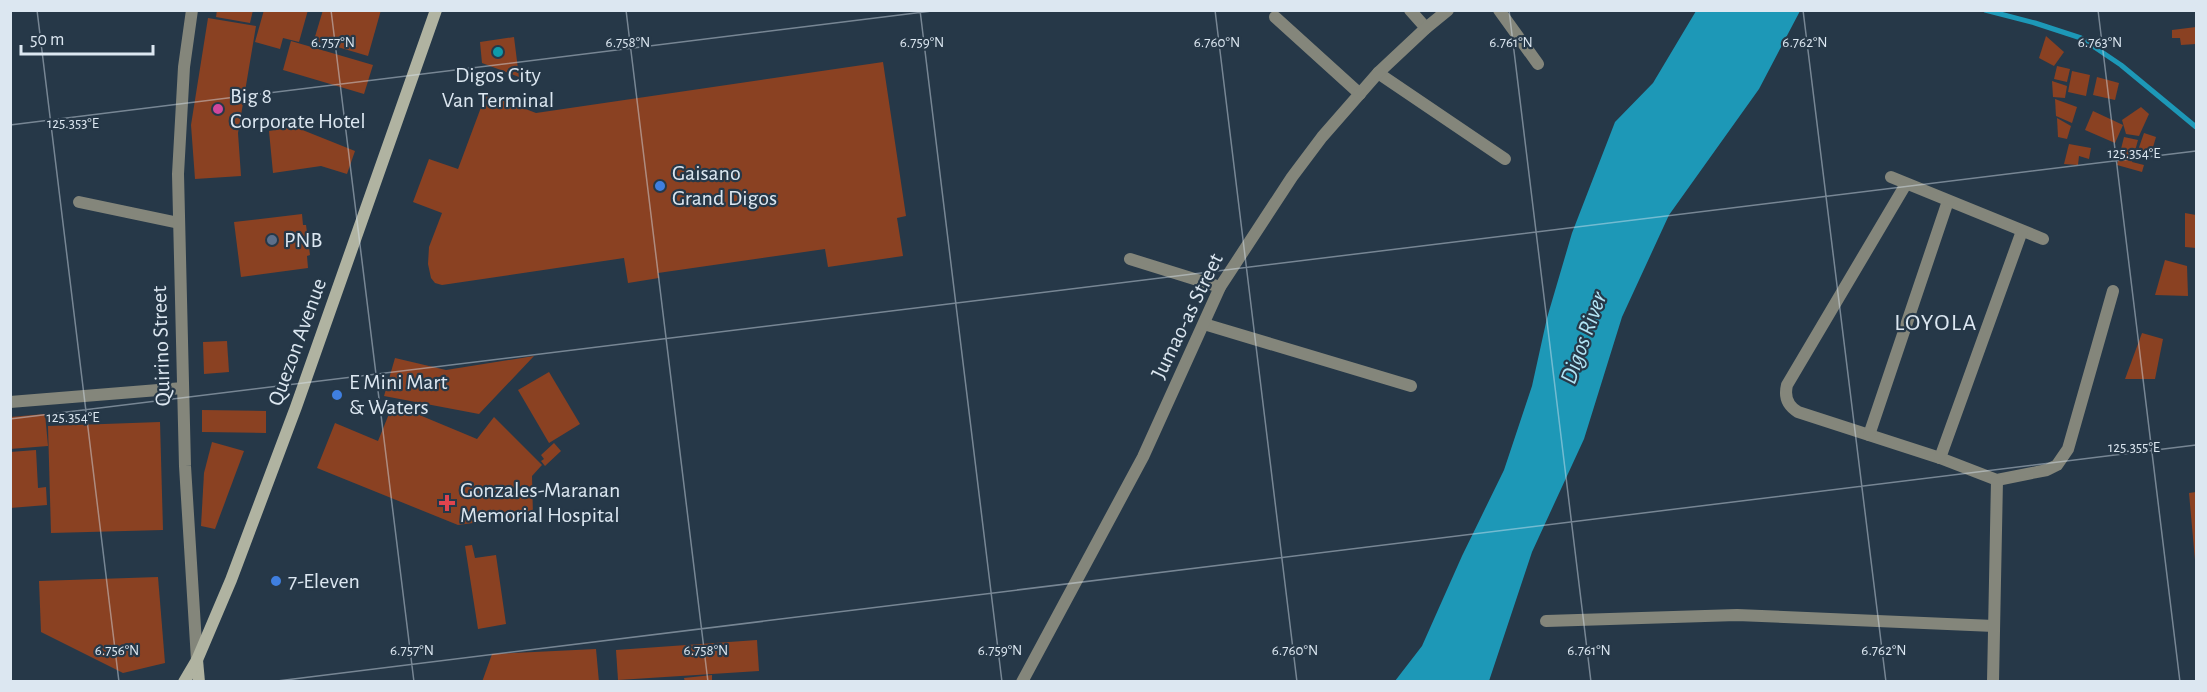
<svg xmlns="http://www.w3.org/2000/svg" width="2207" height="692" font-family="'Alegreya Sans',sans-serif">
<style>
.water{fill:#1d98b7}
.lines{fill:none;stroke-linecap:round;stroke-linejoin:round}
.stream{stroke:#1d98b7;stroke-width:5}
.building{fill:#8a4122}
.minor{stroke:#84867b;stroke-width:12}
.tertiary{stroke:#84867b;stroke-width:12}
.secondary{stroke:#b0b3a1;stroke-width:12}
.ticks{fill:none;stroke:#dce7f1;stroke-width:1.5;stroke-opacity:0.45}
.culture-dot{fill:#0f9aa8;stroke:#263848;stroke-width:2}
.hotel-dot{fill:#d1479c;stroke:#263848;stroke-width:2}
.shop-dot{fill:#3f7fe0;stroke:#263848;stroke-width:2}
.service-dot{fill:#5c6f8a;stroke:#263848;stroke-width:2}
.health-dot{fill:#e0444e;stroke:#263848;stroke-width:2}
.labels{text-anchor:middle;dominant-baseline:central;stroke-width:4.5;stroke-linejoin:round;paint-order:stroke}
.poi-label{font-size:22px;fill:#dce7f1;stroke:#263848;text-anchor:start}
.street-label{font-size:22px;fill:#dce7f1;stroke:#263848}
.neighbourhood-label{font-size:24px;letter-spacing:1.5px;fill:#dce7f1;stroke:#263848}
.water-label{font-size:24px;font-style:italic;fill:#b3e5f5;stroke:#263848}
.ticks-label{font-size:15px;text-anchor:middle;fill:#dce7f1;stroke:#263848;stroke-width:4.5;stroke-linejoin:round;paint-order:stroke}
</style>
<rect width="100%" height="100%" fill="#263848"/>
<polygon class="water" points="1696,11 1800,11 1759,89 1669,215 1622,317 1584,439 1532,552 1489,681 1395,681 1422,646 1462,556 1504,470 1532,386 1547,318 1572,233 1615,122 1653,83"/>
<g class="lines">
<polyline class="stream" points="1985,10 2035,23 2081,38 2121,65 2196,127"/>
</g>
<g class="building">
<polygon points="217,10 253,10 250,23 216,17"/>
<polygon points="264,10 308,10 299,42 283,38 280,49 255,42"/>
<polygon points="323,10 381,10 368,56 314,40"/>
<polygon points="208,18 256,26 238,133 241,176 195,179 191,125"/>
<polygon points="2196,27 2196,44 2181,45 2180,38 2172,38 2172,30"/>
<polygon points="2046,36 2064,52 2054,66 2039,58"/>
<polygon points="514,37 519,77 482,63 480,42"/>
<polygon points="291,41 373,65 364,94 283,70"/>
<polygon points="883,62 906,216 897,218 903,256 828,267 825,249 658,273 659,278 628,283 624,258 442,285 435,283 431,278 428,264 429,247 442,213 413,202 429,159 458,169 486,94 536,113"/>
<polygon points="2057,66 2070,69 2067,82 2054,79"/>
<polygon points="2072,71 2090,75 2086,96 2068,92"/>
<polygon points="2097,77 2119,83 2115,100 2093,95"/>
<polygon points="2052,81 2067,86 2065,98 2053,97"/>
<polygon points="2055,99 2077,107 2072,123 2056,116"/>
<polygon points="2141,107 2149,114 2139,136 2126,134 2122,120"/>
<polygon points="2093,111 2123,125 2115,143 2085,130"/>
<polygon points="2057,118 2071,126 2067,139 2058,137"/>
<polygon points="295,127 355,151 347,174 321,166 273,173 269,131"/>
<polygon points="2144,133 2156,137 2151,154 2136,156"/>
<polygon points="2124,137 2138,140 2132,162 2144,165 2142,172 2117,165"/>
<polygon points="2069,144 2091,148 2089,159 2079,156 2078,165 2064,164"/>
<polygon points="2185,213 2196,215 2196,248 2185,247"/>
<polygon points="302,214 303,225 306,225 310,255 307,256 308,268 241,277 234,222"/>
<polygon points="2165,260 2187,266 2188,296 2155,295"/>
<polygon points="2142,333 2163,339 2155,379 2125,379"/>
<polygon points="227,341 229,372 204,374 203,342"/>
<polygon points="534,356 479,414 384,396 395,358 446,370"/>
<polygon points="549,372 580,424 549,443 518,390"/>
<polygon points="393,404 477,439 494,417 542,465 532,476 533,515 458,525 317,468 335,423 378,441"/>
<polygon points="202,410 266,411 266,433 202,432"/>
<polygon points="45,414 48,446 10,449 10,417"/>
<polygon points="160,422 163,530 51,533 48,426"/>
<polygon points="212,442 244,451 215,529 201,526 204,473"/>
<polygon points="554,443 561,451 545,466 541,461 544,459 541,455"/>
<polygon points="36,450 38,488 46,487 47,505 10,508 10,452"/>
<polygon points="2196,492 2196,560 2195,560 2189,493"/>
<polygon points="472,545 475,558 496,555 506,624 478,629 465,546"/>
<polygon points="158,577 165,663 123,673 41,632 39,581"/>
<polygon points="757,640 759,671 618,680 616,650"/>
<polygon points="596,649 599,682 482,682 492,654"/>
<polygon points="712,675 712,682 685,682 684,678"/>
</g>
<g class="lines">
<g class="minor">
<polyline points="1410,10 1426,28"/>
<polyline points="1499,10 1538,64"/>
<polyline points="1275,17 1360,94"/>
<polyline points="1378,73 1505,159"/>
<polyline points="1891,177 2043,239"/>
<path d="M1906 184 1787 385C1784 397 1788 406 1798 412L1940 458 1997 480 2047 470 2057 465 2068 449 2113 291"/>
<polyline points="79,202 179,223"/>
<polyline points="1130,259 1220,287"/>
<polyline points="1204,324 1411,386"/>
<polyline points="10,402 183,388"/>
<polyline points="1869,435 1948,201"/>
<polyline points="1940,458 2022,231"/>
<polyline points="1546,621 1737,615 1994,626"/>
<polyline points="1022,682 1143,457 1220,287 1292,177 1322,137 1378,73 1426,28 1448,10"/>
<polyline points="1993,682 1997,480"/>
</g>
<polyline class="tertiary" points="192,10 184,67 178,174 185,466 197,660"/>
<g class="secondary">
<polyline points="197,660 199,682"/>
<polyline points="184,682 197,660 231,580 296,407 436,10"/>
</g>
</g>
<path class="ticks" d="M37 10 119 682M331 10 414 682M626 10 708 682M920 10 1002 682M1215 10 1297 682M1509 10 1591 682M1803 10 1886 682M2098 10 2180 682M10 125 940 10M10 419 2196 151M269 682 2196 445"/>
<circle class="culture-dot" cx="498" cy="52" r="6"/>
<circle class="hotel-dot" cx="218" cy="109" r="6"/>
<g class="shop-dot">
<circle cx="660" cy="186" r="6"/>
<circle cx="337" cy="395" r="6"/>
<circle cx="276" cy="581" r="6"/>
</g>
<circle class="service-dot" cx="272" cy="240" r="6"/>
<path class="health-dot" d="M444 494h6v6h6v6h-6v6h-6v-6h-6v-6h6z"/>
<g class="labels">
<g class="poi-label">
<text x="498" y="75" text-anchor="middle">Digos City<tspan x="498" dy="25">Van Terminal</tspan></text>
<text x="230" y="96">Big 8<tspan x="230" dy="25">Corporate Hotel</tspan></text>
<text x="672" y="173">Gaisano<tspan x="672" dy="25">Grand Digos</tspan></text>
<text x="284" y="240">PNB</text>
<text x="349" y="382">E Mini Mart<tspan x="349" dy="25">&amp; Waters</tspan></text>
<text x="460" y="490">Gonzales-Maranan<tspan x="460" dy="25">Memorial Hospital</tspan></text>
<text x="288" y="581">7-Eleven</text>
</g>
<g class="street-label">
<text transform="translate(1187 316) rotate(-64)">Jumao-as Street</text>
<text transform="translate(297 342) rotate(-70)">Quezon Avenue</text>
<text transform="translate(161 346) rotate(-92)">Quirino Street</text>
</g>
<g class="neighbourhood-label">
<text x="1936" y="323">LOYOLA</text>
</g>
<g class="water-label">
<text transform="translate(1584 338) rotate(-70)">Digos River</text>
</g>
</g>
<g class="ticks-label">
<text x="333" y="47">6.757°N</text>
<text x="628" y="47">6.758°N</text>
<text x="922" y="47">6.759°N</text>
<text x="1217" y="47">6.760°N</text>
<text x="1511" y="47">6.761°N</text>
<text x="1805" y="47">6.762°N</text>
<text x="2100" y="47">6.763°N</text>
<text x="73" y="128">125.353°E</text>
<text x="2134" y="158">125.354°E</text>
<text x="73" y="422">125.354°E</text>
<text x="2134" y="452">125.355°E</text>
<text x="117" y="655">6.756°N</text>
<text x="412" y="655">6.757°N</text>
<text x="706" y="655">6.758°N</text>
<text x="1000" y="655">6.759°N</text>
<text x="1295" y="655">6.760°N</text>
<text x="1589" y="655">6.761°N</text>
<text x="1884" y="655">6.762°N</text>
</g>
<rect width="2207" height="692" fill="none" stroke="#dce7f1" stroke-width="24"/>
<path d="M21 45v9h132v-9" fill="none" stroke="#dce7f1" stroke-width="3"/>
<text x="30" y="45" font-size="18" fill="#dce7f1" stroke="#263848" stroke-width="4.5" paint-order="stroke">50 m</text>
</svg>
